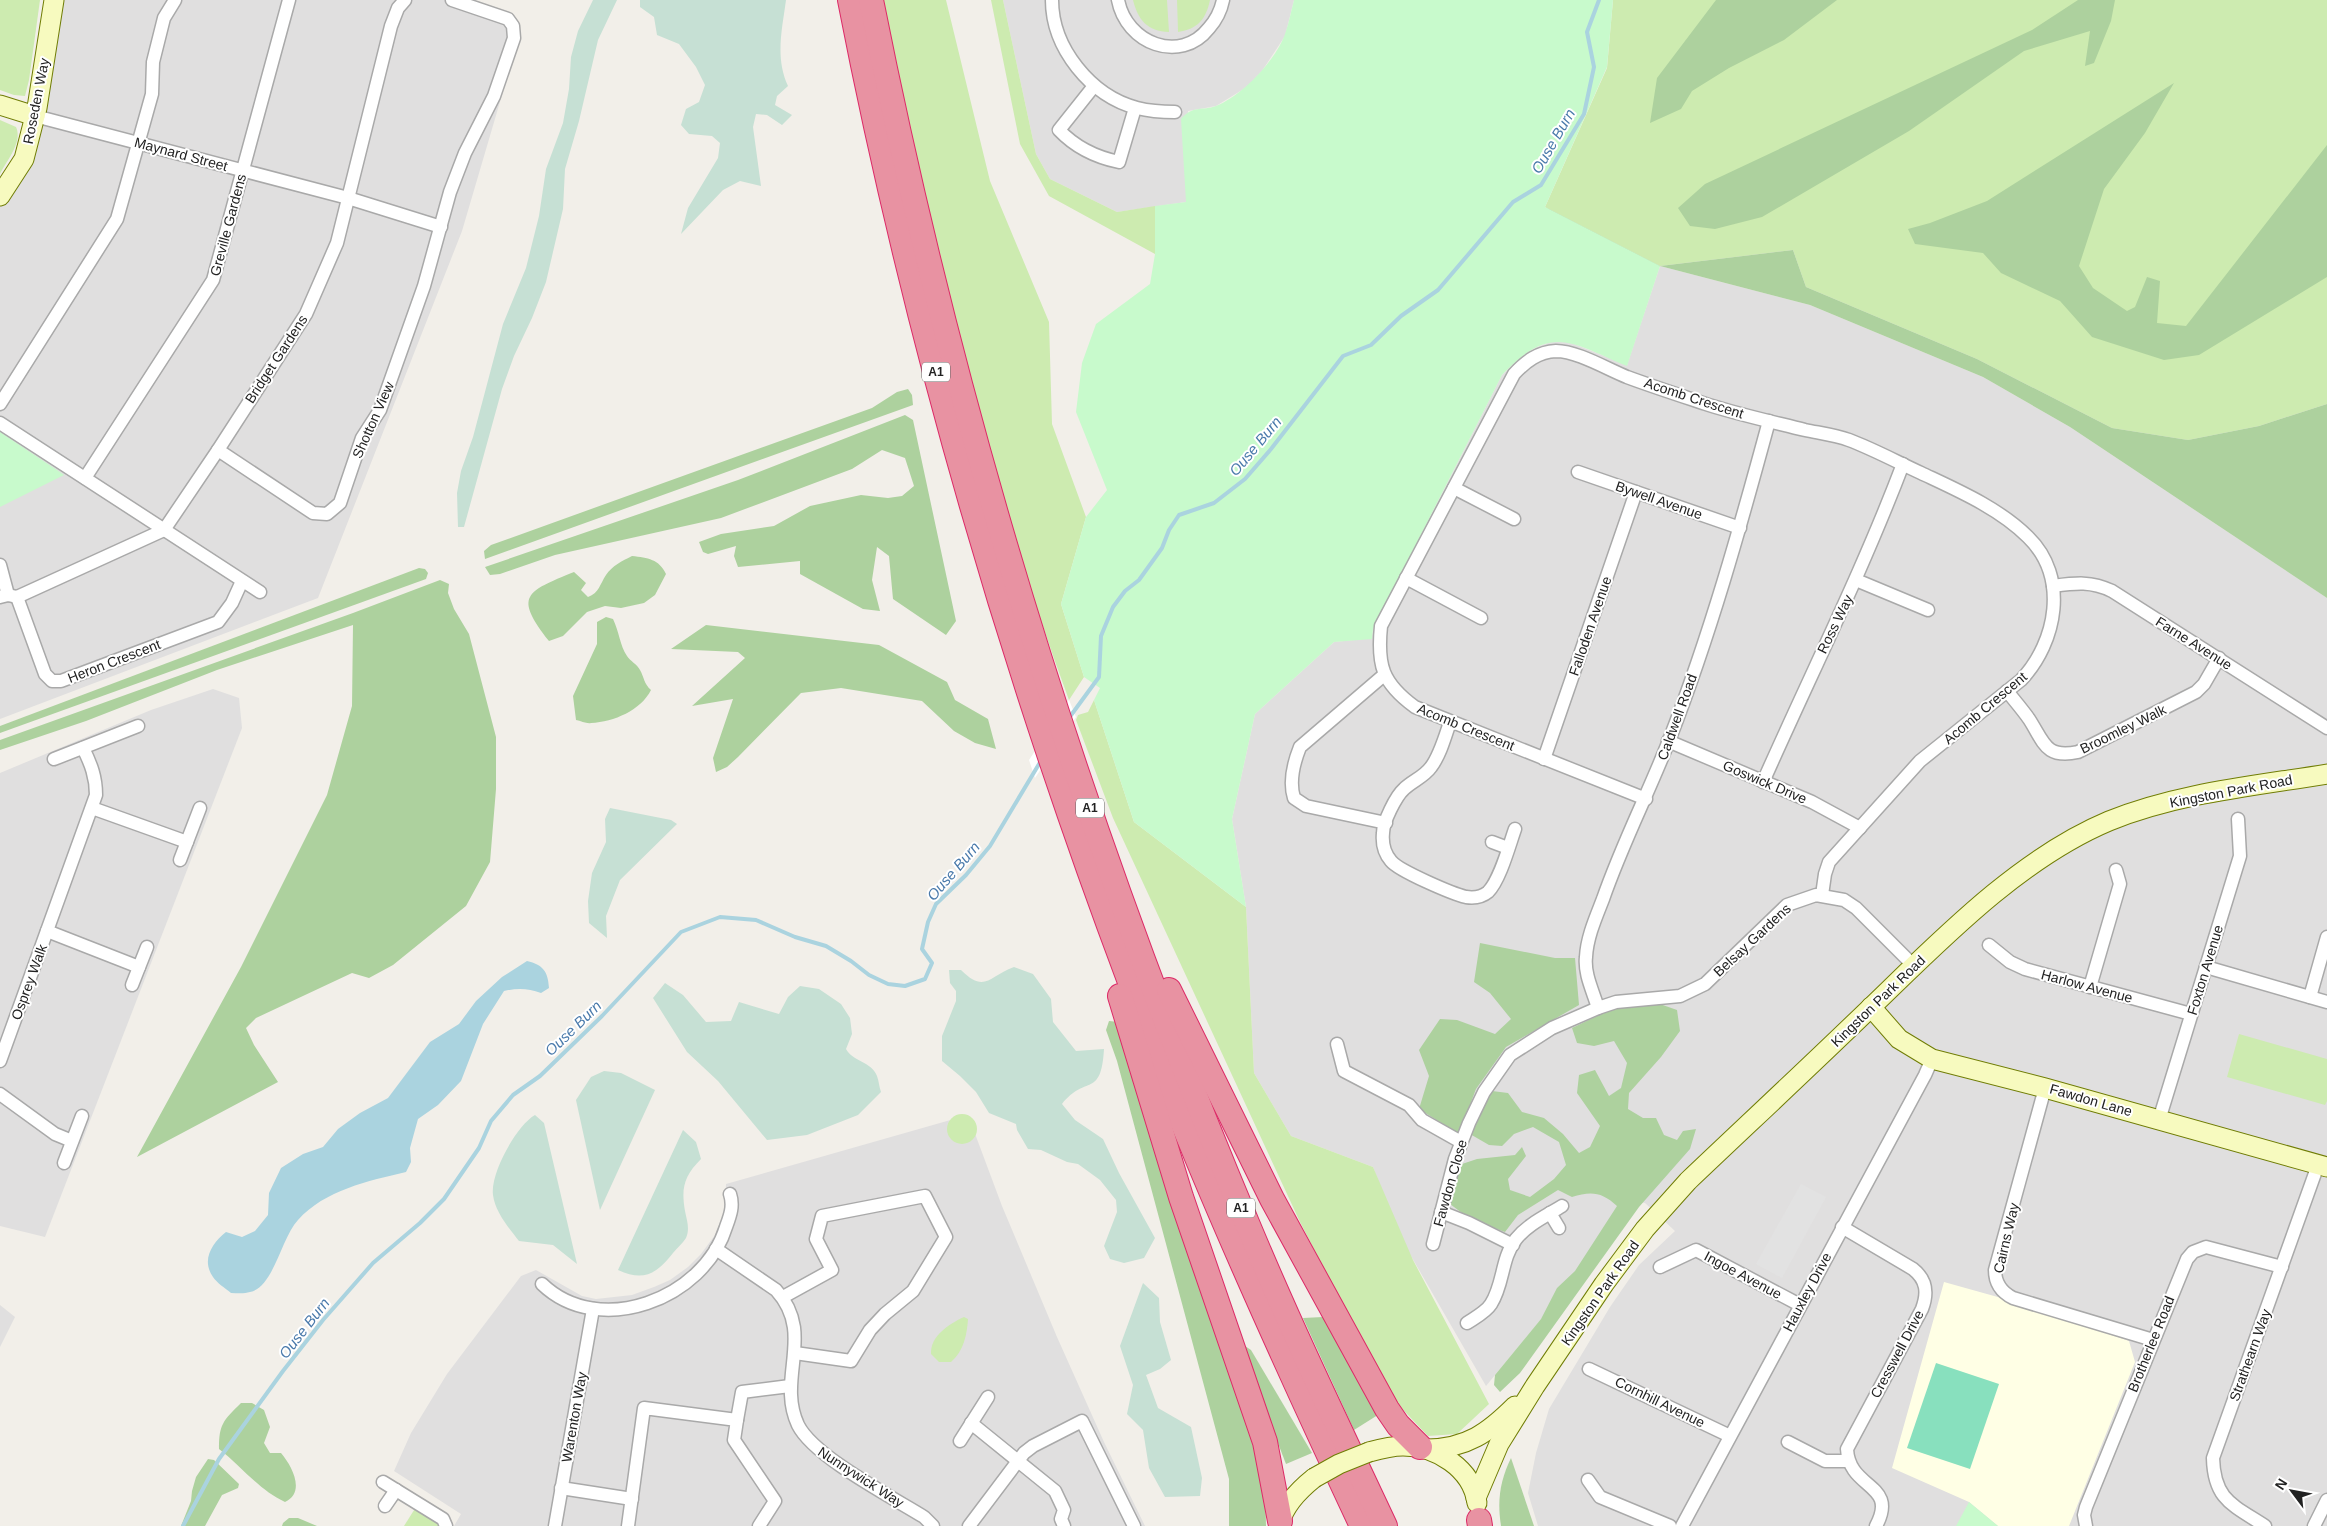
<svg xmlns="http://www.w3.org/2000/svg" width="2327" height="1526" font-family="Helvetica,sans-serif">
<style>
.residential{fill:#e0dfdf}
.education{fill:#ffffe5}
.grass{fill:#cdebb0}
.forest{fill:#add19e}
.wetland{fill:#c6e0d4}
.park{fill:#c8facc}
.pitch{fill:#88e0be}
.parking{fill:#e2e2e2}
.water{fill:#aad3df}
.pier{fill:#fff}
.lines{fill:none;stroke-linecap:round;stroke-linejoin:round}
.stream{stroke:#aad3df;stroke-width:4}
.street-casing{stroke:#a9a9a9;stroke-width:15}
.secondary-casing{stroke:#707d05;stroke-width:21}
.highway-casing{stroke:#dc2a67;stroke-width:26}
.street{stroke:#fff;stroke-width:12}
.secondary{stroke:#f7fabf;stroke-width:19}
.highway{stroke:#e892a2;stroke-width:24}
.secondary-bridge-casing{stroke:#707d05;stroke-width:21;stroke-linecap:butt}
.secondary-bridge{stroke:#f7fabf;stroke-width:19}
.labels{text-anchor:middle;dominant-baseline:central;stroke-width:4;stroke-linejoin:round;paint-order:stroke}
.shield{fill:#fff;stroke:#646464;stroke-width:1}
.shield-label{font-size:12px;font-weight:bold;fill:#222}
.street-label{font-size:14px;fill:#222;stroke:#fff}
.water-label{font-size:15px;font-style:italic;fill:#4a7aab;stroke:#fff}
</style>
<rect width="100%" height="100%" fill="#f2efe9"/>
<g class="residential">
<polygon points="61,0 472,0 511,14 519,37 462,231 318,598 0,719 0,201 27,161"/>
<polygon points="1003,0 1294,0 1285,36 1262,71 1247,87 1216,106 1188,111 1186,202 1117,212 1050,179 1036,154"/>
<polygon points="1660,266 1810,305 1983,377 2070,427 2327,598 2327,1526 1538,1526 1528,1493 1536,1453 1549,1409 1610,1307 1639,1265 1675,1231 1645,1203 1623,1199 1561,1295 1486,1386 1396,1230 1373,1167 1291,1136 1254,1073 1246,907 1232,819 1255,714 1334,642 1372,638 1373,629 1502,375 1518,359 1537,347 1553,341 1569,342 1627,365"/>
<polygon points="213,689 239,698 242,728 45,1237 0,1226 0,773 151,710"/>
<polygon points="968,1115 1002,1206 1057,1337 1104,1442 1145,1526 454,1526 461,1514 394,1471 411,1433 447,1374 521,1276 536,1270 582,1296 596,1299 632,1295 654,1287 670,1280 688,1267 701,1254 715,1235 725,1210 726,1184"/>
<polygon points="0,1305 15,1317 0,1347"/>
</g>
<polygon class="education" points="1944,1282 2012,1301 2129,1341 2135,1362 2069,1526 1998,1526 1969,1502 1892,1468"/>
<g class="grass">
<polygon points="0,0 40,0 29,80 25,96 14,95 0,90"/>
<path d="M883 0H946L990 181 1049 322 1052 424 1086 517 1061 604 1084 677 1069 700C985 473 932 236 883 0Z"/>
<polygon points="991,0 1003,0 1036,154 1050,179 1117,212 1155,206 1155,254 1049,196 1020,144"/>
<path d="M1133 0H1167L1169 32C1147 31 1138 20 1133 0Z"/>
<path d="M1177 0H1210C1206 19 1198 29 1178 32Z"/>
<polygon points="1613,0 2327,0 2327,404 2259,426 2188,440 2112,428 1977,359 1806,287 1793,250 1660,266 1545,207 1607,68"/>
<path d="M0 120 16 127C23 142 7 160 0 174Z"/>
<polygon points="1094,700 1134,822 1246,907 1254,1073 1291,1136 1373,1167 1413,1260 1489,1404 1457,1434 1428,1436 1389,1395 1300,1222 1113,818 1076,720 1078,715 1088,712"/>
<polygon points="2239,1034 2327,1059 2327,1101 2325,1105 2227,1077"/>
<circle cx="962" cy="1129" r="15"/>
<path d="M964 1317 968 1319C967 1334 964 1351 951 1362H939L931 1354C930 1336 949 1324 964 1317Z"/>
<polygon points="416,1507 437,1520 439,1526 404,1526"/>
</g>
<g class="forest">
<polygon points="1716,0 1837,0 1784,40 1729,68 1692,91 1681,109 1650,123 1657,78"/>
<polygon points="2078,0 2115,0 2111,21 2094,63 2085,66 2090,31 2024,51 1909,131 1762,217 1715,229 1690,226 1678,208 1705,184 2032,30"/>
<polygon points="2174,83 2145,133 2104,189 2079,266 2093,288 2127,311 2135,307 2147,277 2160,281 2157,323 2186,326 2327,145 2327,277 2199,355 2164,360 2092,337 2060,301 2001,273 1983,253 1915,244 1908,229 1930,223 1987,201"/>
<polygon points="1545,207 1660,266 1793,250 1806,287 1977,359 2112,428 2188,440 2259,426 2327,404 2327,598 2070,427 1983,377 1810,305 1660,266 1649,278"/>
<polygon points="908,389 912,395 913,405 485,559 484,551 491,545 872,408 897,392"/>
<polygon points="905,415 913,420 956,621 946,635 893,599 889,556 877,547 872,580 880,611 863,609 800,574 800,561 738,567 734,556 736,546 708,554 703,552 699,542 721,534 774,526 810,506 861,495 888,498 902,496 914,486 905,458 882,450 852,469 721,518 555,555 500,574 490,575 485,567 738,480"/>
<path d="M632 556C648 558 659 559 666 574L655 595 644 603 621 608 605 606 587 612 563 636 549 641C514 596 525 592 574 572L586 583 581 590 588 597C599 593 600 584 606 575 612 566 622 561 632 556Z"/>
<polygon points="419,568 425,569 428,573 426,579 0,733 0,726"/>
<polygon points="440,580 449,584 448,593 454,609 469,634 496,737 496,789 490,862 466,906 393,965 369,978 352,973 256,1018 246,1028 254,1045 278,1082 137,1157 241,967 327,795 352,706 353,625 217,670 86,721 0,750 0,740 353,613"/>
<path d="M606 617 613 619C619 631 620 646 627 656 630 661 637 664 640 670 644 677 644 684 651 690 641 710 614 722 591 723 587 724 581 721 576 720L573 696 597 644V622Z"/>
<polygon points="706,625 879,645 947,682 955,700 988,719 996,749 975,743 954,731 922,701 841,688 801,693 738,757 727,767 716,772 713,758 733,699 692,706 745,658 738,652 671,649"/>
<polygon points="1480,943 1555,958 1575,958 1579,1005 1506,1047 1476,1089 1459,1134 1419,1109 1429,1076 1419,1050 1440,1019 1457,1020 1495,1034 1511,1019 1490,993 1474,982"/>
<path d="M1657 1003 1677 1010 1680 1031 1661 1057 1629 1093 1628 1109 1643 1118H1656L1664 1135 1677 1140 1683 1131 1696 1129 1690 1149 1639 1207 1520 1373 1500 1392 1494 1385 1495 1375 1541 1319 1557 1288 1575 1271 1617 1206C1602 1192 1591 1191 1572 1197L1558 1190 1518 1215 1505 1232 1470 1219 1450 1204 1454 1180 1462 1164 1477 1159 1515 1155 1522 1147 1526 1156 1508 1179 1510 1190 1530 1197 1554 1179 1566 1165 1559 1142 1533 1127 1514 1134 1502 1146 1489 1145 1470 1134 1492 1091 1508 1093 1522 1112 1544 1118 1563 1134 1579 1153 1590 1147 1600 1126 1577 1093 1579 1075 1595 1070 1609 1096 1621 1088 1627 1063 1614 1041 1594 1046 1577 1043 1572 1028 1616 1007Z"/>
<polygon points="1109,1021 1119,1022 1265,1480 1266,1526 1229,1526 1229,1479 1117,1061 1106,1030"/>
<polygon points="1323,1317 1381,1413 1354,1430 1303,1318"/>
<polygon points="1239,1342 1251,1350 1312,1453 1286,1464"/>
<path d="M241 1403H252L264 1410 270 1427 264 1443 270 1453H281C292 1466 306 1492 285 1502 259 1490 241 1466 219 1449 219 1424 223 1421 241 1403Z"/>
<path d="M1511 1458 1534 1526H1501C1497 1500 1500 1481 1511 1458Z"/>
<polygon points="208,1459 214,1460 239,1484 238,1488 222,1495 205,1526 181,1526 191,1501 192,1491 196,1477"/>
<polygon points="289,1518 298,1518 317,1526 282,1526 283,1523"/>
</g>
<g class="wetland">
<polygon points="593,0 617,0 598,40 579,121 565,169 563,209 546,282 532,318 514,356 502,389 464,527 458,527 457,493 461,471 473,437 503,324 526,268 539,216 546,169 563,123 569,89 571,57 578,31"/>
<path d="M640 0H786C782 30 775 58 788 86L777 96 775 105 792 115 782 125 767 115 756 114 753 127 761 186 740 181 723 190 681 234 688 208 718 158 720 143 712 136 689 134 681 125 686 109 699 102 705 85 696 67 679 44 657 35 654 17 640 7Z"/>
<polygon points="610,808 671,820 677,824 620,880 606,916 607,938 589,923 588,901 592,873 606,842 605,819"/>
<path d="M1014 967 1033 974 1051 999 1053 1022 1076 1051 1104 1049C1101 1099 1086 1074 1062 1104L1075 1120 1103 1139 1119 1173 1155 1238 1144 1258 1124 1263 1110 1259 1104 1246 1117 1212 1116 1200 1100 1180 1078 1164 1067 1162 1041 1150 1028 1149 1017 1130 1016 1124 989 1113 976 1092 960 1076 942 1061V1036L956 1001V991L950 983 949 970H961C985 994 989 976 1014 967Z"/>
<path d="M665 983 683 995 706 1022 731 1021 739 1002 779 1014 788 997 800 986 819 989 841 1004 850 1018 852 1034 846 1049C853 1062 871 1061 877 1076 879 1081 879 1087 881 1092L858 1115 807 1135 767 1140 718 1081 687 1052 653 998Z"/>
<polygon points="604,1071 621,1073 655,1090 600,1210 576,1100 591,1077"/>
<path d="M535 1115 544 1123 577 1264 553 1245 519 1241C509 1228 495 1212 493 1195 490 1173 517 1125 535 1115Z"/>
<path d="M683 1130 696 1142 701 1159C684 1176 681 1188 685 1211 687 1221 690 1229 686 1238 683 1243 677 1248 673 1253 656 1274 644 1282 618 1270Z"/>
<polygon points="1143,1283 1159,1298 1160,1322 1171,1360 1160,1369 1146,1375 1158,1408 1191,1427 1202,1478 1200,1496 1165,1497 1149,1468 1143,1430 1127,1414 1133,1385 1120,1346"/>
</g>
<g class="park">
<path d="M1294 0H1613L1607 67 1545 207 1660 266 1627 366C1570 342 1551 323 1502 375L1373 629 1372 639 1334 642 1255 714 1232 819 1246 907 1134 822 1094 700 1100 688 1084 677 1061 604 1086 517 1107 490 1076 412 1082 363 1096 324 1150 284 1155 254V206L1186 202 1181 119C1193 105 1202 111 1216 106 1242 96 1276 60 1285 34 1289 23 1291 11 1294 0Z"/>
<polygon points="0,432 57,470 64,475 0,507"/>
<polygon points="1969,1502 1998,1526 1956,1526"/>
</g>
<polygon class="pitch" points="1936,1363 1999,1384 1970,1469 1907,1448"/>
<polygon class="parking" points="1801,1184 1826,1197 1782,1278 1756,1264"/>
<path class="water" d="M527 961C543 965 548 971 549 988L541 993C528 988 517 988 504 991L483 1024 461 1081 438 1105 418 1119 410 1148 411 1162 406 1172C368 1181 325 1190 298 1220 281 1238 274 1287 250 1292 244 1294 237 1293 231 1293 225 1288 217 1283 213 1277 201 1260 212 1243 226 1232L242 1237 255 1231 268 1215 269 1193 281 1168 303 1154 323 1147 338 1129 360 1113 388 1098 430 1042 459 1024 476 1001 502 977Z"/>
<polygon class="pier" points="1069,700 1076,717 1035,778 1029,760"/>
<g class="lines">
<g class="stream">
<polyline points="1069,718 1099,677 1101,636 1113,607 1125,591 1139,580 1162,548 1169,530 1179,515 1214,503 1245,479 1271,449 1343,356 1371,345 1401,316 1438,290 1513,202 1541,185 1584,114 1594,67 1587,32 1599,0"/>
<polyline points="183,1526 219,1459 283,1371 323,1320 373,1263 420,1223 444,1199 479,1148 491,1121 513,1095 540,1076 602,1016 681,932 720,917 756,920 795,937 826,946 851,961 869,975 888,984 905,986 925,979 932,963 922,949 928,922 936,904 966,875 990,846 1042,759"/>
</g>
<defs>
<g id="street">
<path d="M1052 0C1052 48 1091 96 1137 108 1149 111 1162 112 1175 112"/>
<path d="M1118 0C1126 43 1180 65 1209 28 1216 20 1221 10 1223 0"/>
<path d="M1094 86 1059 130C1076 148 1095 157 1119 162L1135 108"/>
<polyline points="35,116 348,198 441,227"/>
<polyline points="0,404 117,219 152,94 153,62 164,18 175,0"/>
<polyline points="0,423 260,592"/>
<polyline points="218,450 313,513 327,514 340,503 362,438 380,410 424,286 450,192 465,153 494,96 514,38 513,26 508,19 452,0"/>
<polyline points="1578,472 1740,528"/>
<polyline points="85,478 213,280 289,0"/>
<polyline points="1454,488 1514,519"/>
<polyline points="0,565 8,595"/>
<polyline points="1406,578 1481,618"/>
<polyline points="1856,580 1928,610"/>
<path d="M2053 586C2076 583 2091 581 2112 591L2327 728"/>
<polyline points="0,597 8,595 17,597 164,530 218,450 306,314 337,243 391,26 398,8 405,0"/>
<polyline points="17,597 45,674 52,681 61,681 218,622 232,603 242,581"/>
<path d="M1384 675 1300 747C1294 762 1289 782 1294 798L1306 806 1386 823"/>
<path d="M2007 691C2014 700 2022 709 2029 719 2044 742 2045 759 2078 752L2196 692 2204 684 2219 658"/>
<path d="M1450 722C1445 737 1440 755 1431 767 1424 777 1412 781 1404 789 1396 796 1383 822 1383 833 1382 843 1384 853 1391 861 1399 871 1453 894 1466 897 1473 898 1482 897 1488 892 1500 880 1509 846 1515 829"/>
<polyline points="1668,741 1812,802 1860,828"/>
<polyline points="54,759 138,726"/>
<polyline points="1544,759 1636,492"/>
<path d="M1763 782C1810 676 1862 572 1903 464"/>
<path d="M1646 799 1415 707C1382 683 1377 665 1381 626L1514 374C1526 361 1538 352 1556 351 1577 351 1607 369 1627 377 1654 387 1682 396 1709 405 1741 415 1773 422 1805 430 1819 433 1835 435 1849 440 1873 449 1897 462 1921 473 1957 490 1999 508 2028 537 2069 577 2057 642 2021 680L1920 761 1829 862 1825 874 1822 895"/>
<polyline points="92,808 187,842"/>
<polyline points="1492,842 1508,848"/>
<polyline points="180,860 200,808"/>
<polyline points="47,931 139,967"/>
<polyline points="1989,945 2010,962 2025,969 2191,1014"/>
<polyline points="2206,967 2327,1002"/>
<polyline points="132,985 147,947"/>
<polyline points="2090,987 2120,884 2116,870"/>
<polyline points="2310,997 2327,937"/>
<path d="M1598 1008C1593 991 1584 974 1586 957 1587 937 1596 917 1603 899 1622 844 1649 792 1670 738 1710 635 1740 528 1769 421"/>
<polyline points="1337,1044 1344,1071 1409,1105 1422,1120 1461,1142"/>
<path d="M0 1061 96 795C96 777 91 764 83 748"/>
<path d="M2045 1088 1995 1270C1995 1283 2001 1292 2013 1298L2153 1340"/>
<polyline points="0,1094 55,1134 72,1141"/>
<polyline points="2159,1120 2240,856 2238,819"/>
<polyline points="64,1163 82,1116"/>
<polyline points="1441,1212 1469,1223 1513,1245"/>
<polyline points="1550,1213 1559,1228"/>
<path d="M1842 1227 1913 1269C1927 1280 1928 1293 1922 1309L1847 1449C1849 1490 1899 1483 1876 1526"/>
<polyline points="1433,1244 1455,1159 1469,1123 1484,1092 1510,1055 1552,1028 1598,1008 1616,1002 1680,996 1705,984 1787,905 1816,895 1844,900 1856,908 1914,966"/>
<path d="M716 1249 776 1290C816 1334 776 1378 798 1425 814 1457 892 1497 924 1517L933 1526"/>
<polyline points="1660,1267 1696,1250 1800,1305"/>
<path d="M542 1284C599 1339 704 1299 726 1227 730 1216 734 1206 730 1194"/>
<polyline points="783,1297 832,1270 816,1239 822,1216 925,1196 946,1237 913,1291 885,1314 870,1330 851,1361 795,1353"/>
<path d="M1467 1323C1476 1317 1486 1312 1491 1304 1504 1284 1501 1258 1516 1239 1528 1224 1546 1216 1562 1206"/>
<polyline points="1589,1369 1730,1436"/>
<polyline points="737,1420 742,1392 790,1386"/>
<polyline points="971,1423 1055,1491 1064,1510 1061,1519 1064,1526"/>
<polyline points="960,1441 988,1397"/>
<polyline points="1788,1442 1825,1461 1848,1461"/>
<polyline points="1588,1480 1600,1497 1670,1526"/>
<polyline points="383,1482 443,1519 446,1526"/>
<polyline points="561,1488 632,1499"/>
<polyline points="385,1506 396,1490"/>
<polyline points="555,1526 593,1309"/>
<polyline points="628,1526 644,1408 737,1420 734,1440 775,1501 759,1526"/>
<polyline points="969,1526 1024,1453 1033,1446 1082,1421 1134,1526"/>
<polyline points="1682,1526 1925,1075 1932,1059"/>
<polyline points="2086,1526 2084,1515 2086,1507 2187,1259 2193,1252 2206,1247 2282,1267"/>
<path d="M2265 1526C2233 1505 2214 1500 2213 1458L2318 1165"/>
<polyline points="2314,1526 2327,1500"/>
</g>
<g id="secondary">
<polyline points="0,105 35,116"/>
<polyline points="0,196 24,159 37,108 54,0"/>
<polyline points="1871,1007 1899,1039 1932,1059 2045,1088 2327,1167"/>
<path d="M1428 1449C1467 1448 1488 1433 1515 1406"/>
<path d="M1369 1452C1380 1449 1392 1446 1403 1446 1436 1446 1472 1468 1477 1503"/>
<path d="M1476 1498 1499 1444 1535 1386 1604 1284 1645 1229 1688 1181C1747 1125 1806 1070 1864 1014 1936 945 2016 860 2109 821 2178 793 2254 786 2327 774"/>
<path d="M1279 1526C1283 1506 1299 1490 1314 1478"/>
</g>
<g id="highway">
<path d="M850 0C915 334 1010 663 1130 982 1148 1030 1165 1078 1184 1126 1239 1261 1300 1394 1362 1526"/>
<path d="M871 0C954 419 1082 830 1247 1223 1290 1326 1338 1426 1385 1526"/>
<polyline points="1169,990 1272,1199 1387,1409 1398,1425 1420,1447"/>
<polyline points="1120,996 1181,1197 1265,1442 1280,1521"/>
<polyline points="1479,1520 1480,1526"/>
</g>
</defs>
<use href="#street" class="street-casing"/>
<use href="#secondary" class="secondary-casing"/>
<use href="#highway" class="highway-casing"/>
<use href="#street" class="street"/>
<use href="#secondary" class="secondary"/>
<use href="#highway" class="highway"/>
<defs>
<polyline id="secondary-bridge" points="1314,1478 1339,1464 1369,1452"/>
</defs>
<use href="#secondary-bridge" class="secondary-bridge-casing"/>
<use href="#secondary-bridge" class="secondary-bridge"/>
</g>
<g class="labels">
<g class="shield">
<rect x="922" y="362.5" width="28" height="19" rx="4"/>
<rect x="1076" y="798.5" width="28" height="19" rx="4"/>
<rect x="1227" y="1198.5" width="28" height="19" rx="4"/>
</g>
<g class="shield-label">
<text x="936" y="372">A1</text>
<text x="1090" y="808">A1</text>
<text x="1241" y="1208">A1</text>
</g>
<g class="street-label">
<text transform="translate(36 101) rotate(-79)">Roseden Way</text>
<text transform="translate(181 154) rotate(15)">Maynard Street</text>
<text transform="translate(228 225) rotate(-75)">Greville Gardens</text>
<text transform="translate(276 359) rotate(-57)">Bridget Gardens</text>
<text transform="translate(1694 398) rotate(18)">Acomb Crescent</text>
<text transform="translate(373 420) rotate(-66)">Shotton View</text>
<text transform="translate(1659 500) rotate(19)">Bywell Avenue</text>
<text transform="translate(1835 624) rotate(-64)">Ross Way</text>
<text transform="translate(1590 626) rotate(-71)">Falloden Avenue</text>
<text transform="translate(2194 643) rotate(32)">Farne Avenue</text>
<text transform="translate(114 661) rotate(-21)">Heron Crescent</text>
<text transform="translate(1985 708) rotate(-40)">Acomb Crescent</text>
<text transform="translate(1677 717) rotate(-70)">Caldwell Road</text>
<text transform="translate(1466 727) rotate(22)">Acomb Crescent</text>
<text transform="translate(2123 729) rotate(-26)">Broomley Walk</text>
<text transform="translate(1765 782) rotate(23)">Goswick Drive</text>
<text transform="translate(2231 791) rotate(-11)">Kingston Park Road</text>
<text transform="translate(1752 940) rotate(-43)">Belsay Gardens</text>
<text transform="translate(2205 970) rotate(-73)">Foxton Avenue</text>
<text transform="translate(29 982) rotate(-70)">Osprey Walk</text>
<text transform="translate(2087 986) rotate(15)">Harlow Avenue</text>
<text transform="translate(1878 1001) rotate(-44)">Kingston Park Road</text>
<text transform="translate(2091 1100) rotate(16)">Fawdon Lane</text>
<text transform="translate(1450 1183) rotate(-74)">Fawdon Close</text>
<text transform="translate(2006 1238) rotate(-77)">Cairns Way</text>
<text transform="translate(1743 1275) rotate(28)">Ingoe Avenue</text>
<text transform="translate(1807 1292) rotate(-62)">Hauxley Drive</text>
<text transform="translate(1600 1293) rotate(-55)">Kingston Park Road</text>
<text transform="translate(2151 1344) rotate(-68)">Brotherlee Road</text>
<text transform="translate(1897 1354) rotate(-62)">Cresswell Drive</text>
<text transform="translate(2250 1355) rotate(-70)">Strathearn Way</text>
<text transform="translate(1660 1402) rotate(26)">Cornhill Avenue</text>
<text transform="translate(574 1417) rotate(-80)">Warenton Way</text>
<text transform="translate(861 1477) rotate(33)">Nunnywick Way</text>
</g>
<g class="water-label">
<text transform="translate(1553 141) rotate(-60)">Ouse Burn</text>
<text transform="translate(1255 446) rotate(-50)">Ouse Burn</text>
<text transform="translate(953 871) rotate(-49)">Ouse Burn</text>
<text transform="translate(573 1028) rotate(-44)">Ouse Burn</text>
<text transform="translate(304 1328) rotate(-52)">Ouse Burn</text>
</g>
</g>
<g transform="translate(2292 1491) rotate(302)" stroke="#ffffff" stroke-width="4" paint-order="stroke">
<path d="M0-4L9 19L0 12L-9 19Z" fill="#222222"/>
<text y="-8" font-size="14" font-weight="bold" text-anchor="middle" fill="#222222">N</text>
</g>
</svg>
